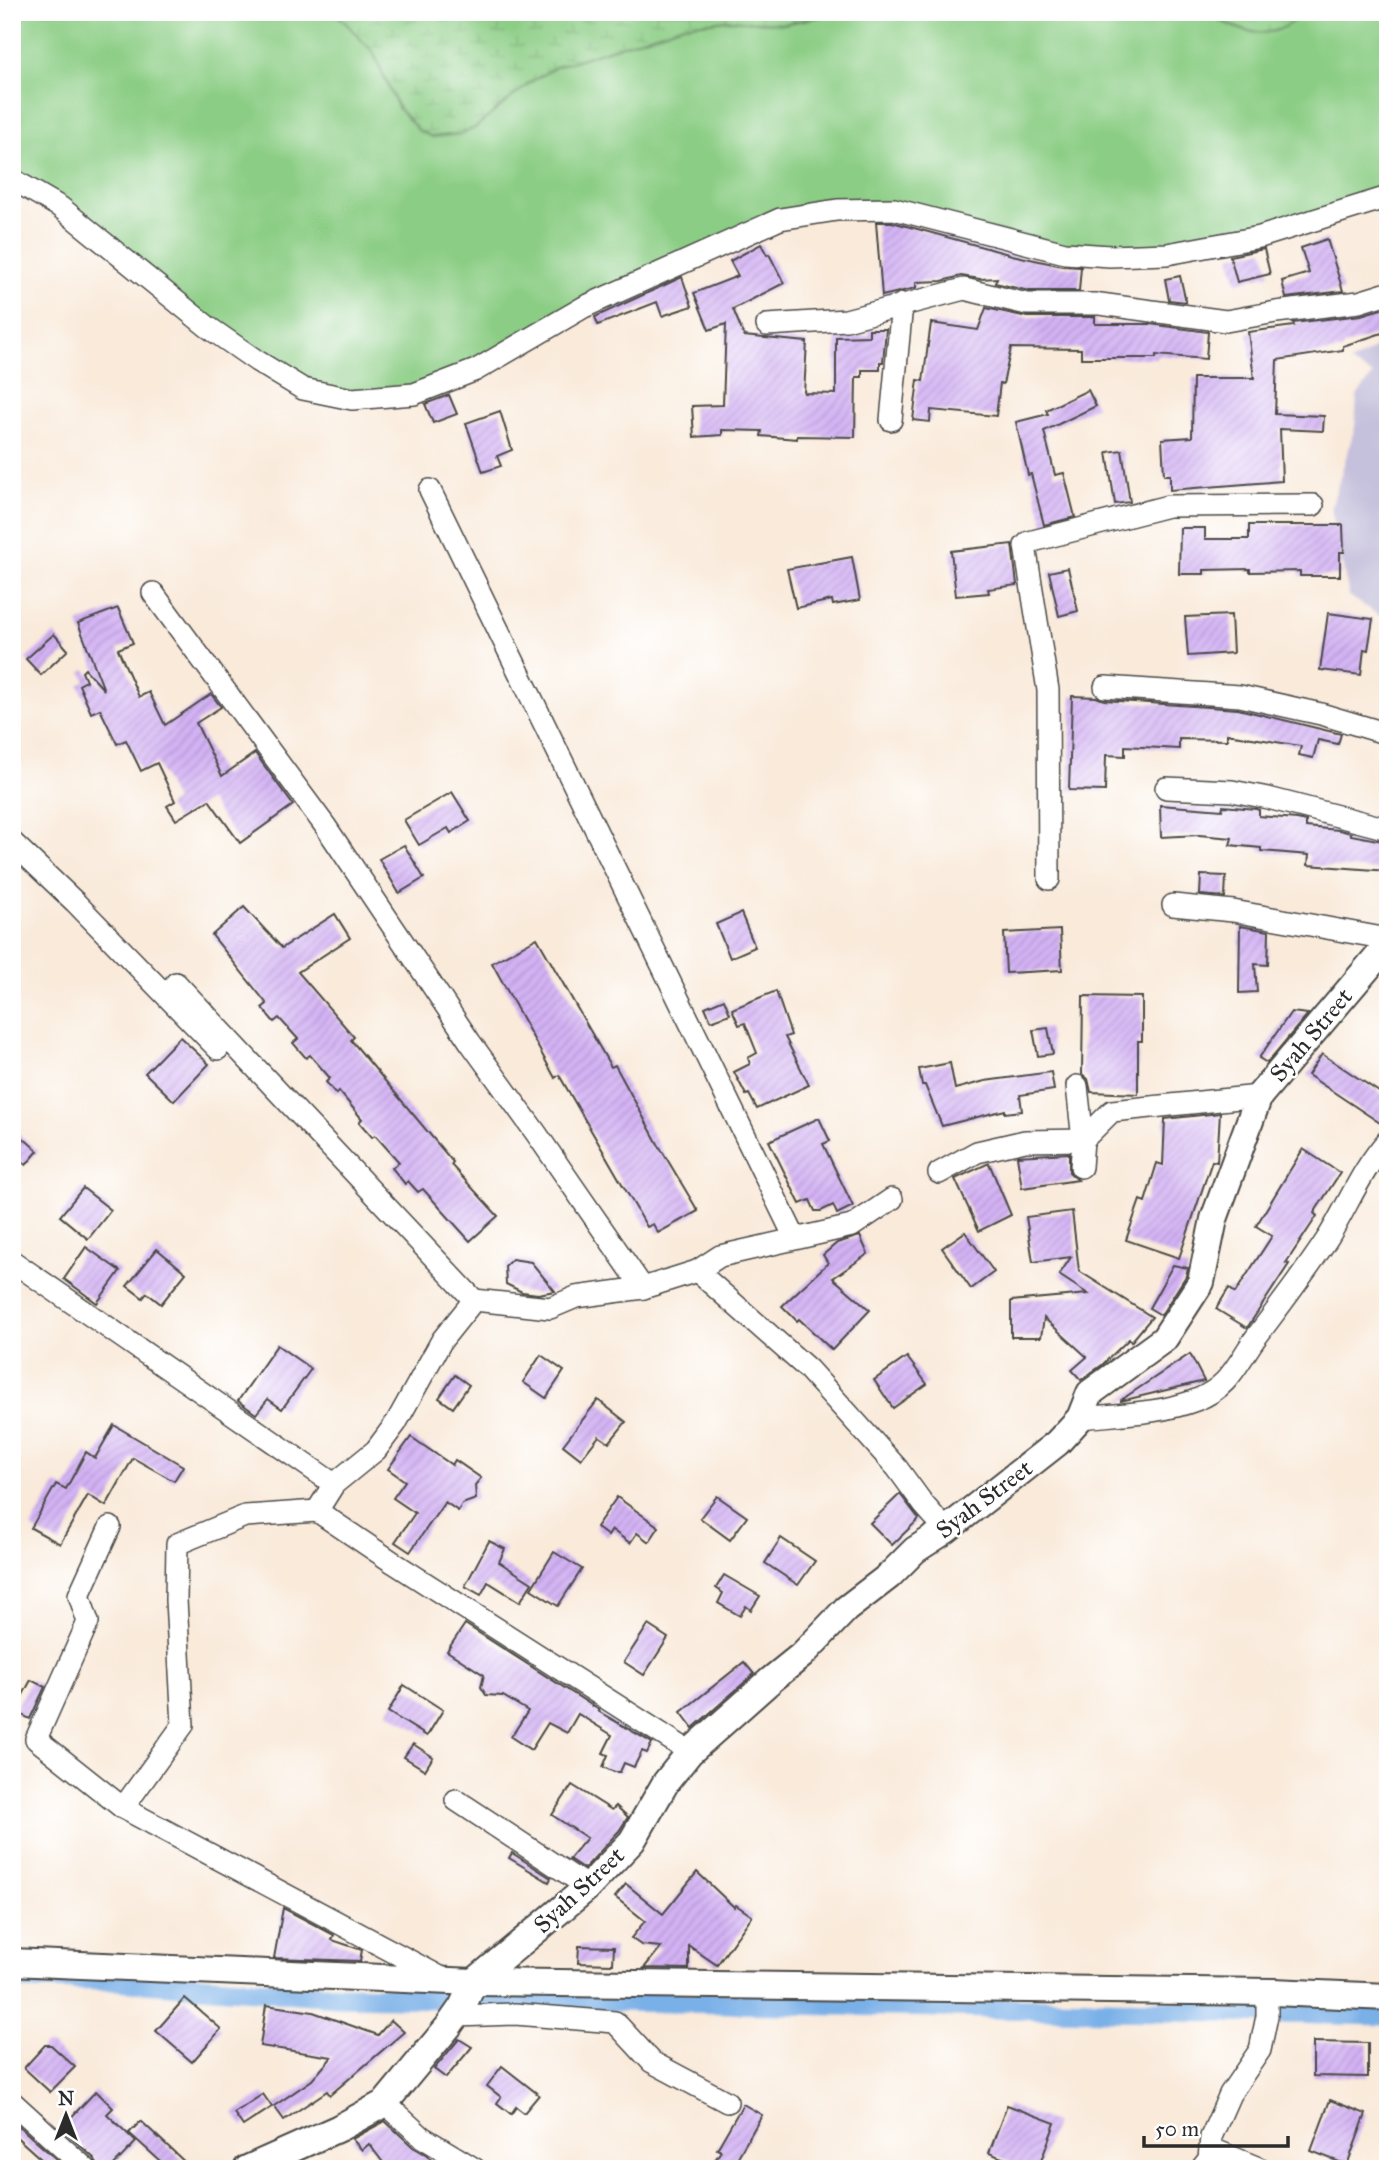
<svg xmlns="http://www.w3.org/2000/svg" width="1400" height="2181" font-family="'IM FELL Great Primer',serif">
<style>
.industrial{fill:#c5c0db}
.wetland{fill:url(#wetland-marsh);stroke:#5b7c58;stroke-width:2}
.park{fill:#8bcd84;stroke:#5b7c58;stroke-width:2}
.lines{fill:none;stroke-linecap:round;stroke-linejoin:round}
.canal{stroke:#7ab0e8;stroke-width:21}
.building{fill:url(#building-hatch)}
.minor-casing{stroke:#4a4845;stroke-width:24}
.tertiary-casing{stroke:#4a4845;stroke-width:30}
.minor{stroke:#fff;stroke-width:21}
.tertiary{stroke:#fff;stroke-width:26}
.labels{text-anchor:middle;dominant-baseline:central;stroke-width:5;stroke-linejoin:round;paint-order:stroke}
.street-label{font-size:24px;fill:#2b2b2b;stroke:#fff}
</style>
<defs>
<pattern id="wetland-marsh" width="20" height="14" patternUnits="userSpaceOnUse" patternTransform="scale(1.75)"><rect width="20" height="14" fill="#8bcd84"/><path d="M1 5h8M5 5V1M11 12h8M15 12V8" fill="none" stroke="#78b072"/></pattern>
<pattern id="building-hatch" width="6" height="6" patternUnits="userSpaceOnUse" patternTransform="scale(1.75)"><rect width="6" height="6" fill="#d3b2f4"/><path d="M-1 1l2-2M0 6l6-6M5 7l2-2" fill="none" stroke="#b599d1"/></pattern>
</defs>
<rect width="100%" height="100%" fill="#fff"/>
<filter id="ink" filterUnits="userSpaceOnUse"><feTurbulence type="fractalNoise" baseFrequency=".0143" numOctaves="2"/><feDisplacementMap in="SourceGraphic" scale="14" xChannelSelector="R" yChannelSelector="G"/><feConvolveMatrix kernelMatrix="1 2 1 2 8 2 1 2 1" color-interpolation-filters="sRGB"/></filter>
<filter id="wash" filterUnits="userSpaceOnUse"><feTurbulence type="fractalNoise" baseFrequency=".00686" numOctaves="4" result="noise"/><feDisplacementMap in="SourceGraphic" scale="28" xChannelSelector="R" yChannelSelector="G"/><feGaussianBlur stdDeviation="1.57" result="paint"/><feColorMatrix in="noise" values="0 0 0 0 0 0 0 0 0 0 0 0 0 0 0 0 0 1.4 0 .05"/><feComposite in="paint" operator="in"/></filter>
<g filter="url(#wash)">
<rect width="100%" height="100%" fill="#f9eada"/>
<polygon class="industrial" points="1388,341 1388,621 1349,596 1331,508 1355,427 1357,396 1373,375 1350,363"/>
<g class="wetland">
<polygon points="331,12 843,12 784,24 728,20 684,25 556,67 531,82 475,128 462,134 432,137 419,131 398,108 373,52"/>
<path d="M1203 12H1300C1286 35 1259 37 1234 27 1223 23 1214 15 1203 12Z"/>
</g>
<path class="park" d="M12 12H331L342 19 373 52 398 108 419 131 432 137 462 134 475 128 531 82 556 67 684 25 728 20 784 24 843 12H1203C1214 15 1223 23 1234 27 1259 37 1285 35 1300 12H1388V197L1260 237 1110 256 894 209 780 219 414 394 303 389 12 179Z"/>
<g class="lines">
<polyline class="canal" points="12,1979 115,1980 338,1996 1388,2015"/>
</g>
<g id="blocks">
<g class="building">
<polygon points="876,222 892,222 1012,255 1062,266 1081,267 1079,291 1029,291 995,283 997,278 980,279 961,276 942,281 916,282 916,288 882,296"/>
<polygon points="1327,239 1343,291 1286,298 1282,281 1309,273 1301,248"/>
<polygon points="761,244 767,255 769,254 784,283 733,309 744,336 807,342 804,393 836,394 836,337 869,336 869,329 886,329 883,362 880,362 880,370 862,370 862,377 856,377 855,437 797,436 797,439 761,436 762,431 722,430 722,435 694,437 692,406 723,405 726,324 709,330 694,293 738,276 730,261"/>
<polygon points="1264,249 1270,274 1237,282 1230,256"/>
<polygon points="1180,276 1186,302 1169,300 1165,279"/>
<polygon points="682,277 692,306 662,316 657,302 598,325 595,317"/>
<polygon points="1388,307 1388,331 1343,346 1343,350 1277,360 1275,414 1324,416 1323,431 1280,429 1282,481 1170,490 1170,475 1164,475 1162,439 1192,437 1193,378 1254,378 1248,332 1294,326 1293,323 1361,315"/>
<polygon points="986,308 1027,317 1095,317 1095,324 1150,324 1208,332 1206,359 1156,355 1156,358 1081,358 1081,349 1011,348 1003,384 1000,383 996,416 931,410 930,422 913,420 918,380 923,381 931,323 978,330"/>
<polygon points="1088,390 1096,406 1044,431 1055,475 1064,473 1075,517 1044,525 1031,474 1028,475 1016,422 1048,414 1046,410"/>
<polygon points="449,395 457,414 433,423 425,404"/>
<polygon points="500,411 512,450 497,456 501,466 483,472 466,423"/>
<polygon points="1122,450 1130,502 1115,504 1107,452"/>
<polygon points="1249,525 1343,525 1344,552 1340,552 1340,576 1300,576 1300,571 1250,572 1250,569 1204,570 1204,574 1179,574 1180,528 1205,528 1205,539 1249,539"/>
<polygon points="1012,544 1017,585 988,589 989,593 956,596 951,551"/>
<polygon points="852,557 860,600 833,605 832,600 796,608 787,569"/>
<polygon points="1068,568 1078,611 1059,616 1049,572"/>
<polygon points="118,608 133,643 118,649 139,697 149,692 165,725 211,694 221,707 196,723 222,776 255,753 293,805 240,843 209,800 176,820 167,806 175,801 157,763 141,771 126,740 117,744 100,709 91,713 79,685 86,681 82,672 85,669 104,690 78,623"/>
<polygon points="1328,613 1373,619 1368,650 1364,649 1361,675 1320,670"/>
<polygon points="1231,615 1233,653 1188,656 1185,617"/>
<polygon points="54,634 68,650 41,675 26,659"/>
<polygon points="1072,696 1096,697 1104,700 1238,709 1341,734 1338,744 1318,740 1313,758 1299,755 1301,746 1227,734 1227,740 1179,739 1179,749 1125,746 1125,756 1106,755 1105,791 1069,790"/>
<polygon points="452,792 470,821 451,833 448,828 419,845 404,820"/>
<polygon points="1160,805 1222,810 1223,806 1256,809 1259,810 1259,816 1297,819 1306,821 1306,827 1339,830 1351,833 1351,835 1388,842 1388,871 1308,865 1309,855 1261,851 1261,848 1230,845 1232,838 1199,835 1161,837"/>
<polygon points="404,845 424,878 399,893 379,859"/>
<polygon points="1201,875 1226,876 1225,897 1200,895"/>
<polygon points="244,907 282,948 335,914 350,938 298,972 354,1037 351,1040 453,1162 451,1165 498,1216 470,1241 423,1189 418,1192 408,1181 405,1184 392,1168 399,1162 375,1135 372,1137 359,1122 362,1119 339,1091 336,1094 326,1082 330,1078 310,1055 306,1058 293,1043 298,1039 279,1018 274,1022 262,1008 267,1004 212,935"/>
<polygon points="741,913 755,947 730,958 716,924"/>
<polygon points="1240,926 1269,931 1268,965 1255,964 1257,992 1239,993"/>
<polygon points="1060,930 1062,970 1006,973 1004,933"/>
<polygon points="537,938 611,1067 615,1065 658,1144 698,1211 658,1233 653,1224 647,1227 559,1075 555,1078 492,963"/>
<polygon points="776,991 791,1035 785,1037 809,1085 757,1109 749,1094 746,1095 734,1072 750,1064 748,1058 757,1053 745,1023 739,1025 732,1009"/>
<polygon points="1083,996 1142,997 1142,1041 1138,1041 1138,1094 1091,1092 1088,1079 1082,1074"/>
<polygon points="724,999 730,1014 711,1021 705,1007"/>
<polygon points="1291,1012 1308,1014 1267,1063 1259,1058"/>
<polygon points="1048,1028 1053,1054 1038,1056 1033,1030"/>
<polygon points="180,1037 209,1064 174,1101 145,1073"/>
<polygon points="1322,1054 1388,1098 1388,1112 1380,1123 1308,1075"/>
<polygon points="950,1063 955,1089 985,1081 1051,1072 1054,1090 1020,1095 1022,1111 1005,1113 1005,1110 942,1126 925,1085 922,1085 919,1069"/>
<polygon points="1220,1113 1217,1162 1212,1161 1179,1258 1126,1240 1140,1200 1145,1202 1157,1163 1163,1165 1165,1119"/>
<polygon points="819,1118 830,1141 823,1144 853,1206 837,1214 833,1205 821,1211 815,1211 810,1200 800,1204 769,1141"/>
<polygon points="12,1128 38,1151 26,1165 12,1154"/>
<polygon points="1303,1149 1340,1173 1314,1213 1317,1216 1286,1263 1289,1264 1247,1328 1216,1309 1229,1288 1235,1293 1272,1236 1256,1226"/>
<polygon points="1069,1153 1069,1172 1078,1180 1022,1188 1017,1156"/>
<polygon points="989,1163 1011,1215 979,1231 955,1179"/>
<polygon points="83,1188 111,1210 88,1239 60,1216"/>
<polygon points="1072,1211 1079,1271 1152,1317 1131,1342 1129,1339 1102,1365 1081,1380 1072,1370 1087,1357 1044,1318 1041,1337 1011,1337 1011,1301 1088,1294 1059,1275 1071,1257 1033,1262 1026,1217"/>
<polygon points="965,1232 994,1272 971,1289 942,1248"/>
<polygon points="860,1236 868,1254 833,1278 870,1310 832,1350 799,1319 797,1321 782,1306 828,1263 823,1255 837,1243"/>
<polygon points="86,1247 120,1271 97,1303 64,1279"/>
<polygon points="157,1249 186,1273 161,1304 147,1293 143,1298 127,1286"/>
<polygon points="512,1259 531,1262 555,1291 538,1294 522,1292 506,1284 505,1266"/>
<polygon points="1173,1265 1188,1268 1186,1276 1161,1315 1149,1308"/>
<polygon points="277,1345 311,1369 282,1409 268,1399 256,1414 238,1401"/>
<polygon points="1190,1354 1204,1381 1121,1401 1121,1400"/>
<polygon points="541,1355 564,1371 546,1398 523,1382"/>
<polygon points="907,1357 927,1384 893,1408 874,1380"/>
<polygon points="455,1375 469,1385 453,1408 439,1398"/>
<polygon points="598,1400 626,1422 609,1443 599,1436 581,1459 563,1445"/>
<polygon points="114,1425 183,1466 174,1481 133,1458 106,1506 88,1495 60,1544 31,1528 56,1484 66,1489 86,1452 95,1458"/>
<polygon points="411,1437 452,1465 455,1460 481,1478 475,1485 476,1499 462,1504 458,1511 445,1502 410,1552 395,1542 415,1513 393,1498 405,1481 388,1469"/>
<polygon points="900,1494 919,1519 892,1545 870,1523"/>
<polygon points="717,1496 747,1517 730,1540 700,1518"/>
<polygon points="617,1497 659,1527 649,1542 637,1533 630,1543 612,1530 608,1536 596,1527"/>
<polygon points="781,1538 815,1561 798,1585 765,1563"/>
<polygon points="489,1541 505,1549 499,1562 532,1583 520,1602 488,1582 481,1595 465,1586"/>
<polygon points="554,1552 582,1569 558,1606 531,1589"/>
<polygon points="724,1575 760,1596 751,1610 746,1606 740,1616 718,1603 723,1593 716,1588"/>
<polygon points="465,1624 599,1710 598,1711 652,1743 647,1753 642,1751 634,1767 624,1763 620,1772 614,1772 603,1767 608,1755 603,1753 612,1735 578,1714 567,1733 548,1723 531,1750 511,1737 528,1711 503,1696 486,1695 481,1687 484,1675 447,1651"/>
<polygon points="648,1625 668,1638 644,1675 624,1662"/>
<polygon points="744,1662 754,1674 693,1728 681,1712"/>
<polygon points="31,1680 45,1687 30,1719 14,1711"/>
<polygon points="404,1685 443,1710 427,1736 388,1712"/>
<polygon points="413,1744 433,1757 425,1770 404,1757"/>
<polygon points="572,1785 612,1810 616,1806 628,1817 619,1831 584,1869 569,1859 587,1838 552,1815"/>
<polygon points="512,1853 551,1878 549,1882 509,1858"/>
<polygon points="697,1872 734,1907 736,1905 752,1916 717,1965 689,1946 689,1969 644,1968 661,1947 641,1945 631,1938 645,1921 615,1897 626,1884 663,1914"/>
<polygon points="283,1908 334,1935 332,1940 362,1950 360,1961 274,1958"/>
<polygon points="579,1946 614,1947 613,1964 578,1963"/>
<polygon points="185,1998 221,2029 192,2062 156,2031"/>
<polygon points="266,2005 313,2012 378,2035 391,2020 404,2032 330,2095 327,2091 284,2120 274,2106 312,2080 332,2057 260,2046"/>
<polygon points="459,2039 472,2047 446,2078 434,2069"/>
<polygon points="1313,2042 1368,2043 1368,2077 1313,2076"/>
<polygon points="45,2045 51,2045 75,2067 50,2092 24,2068"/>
<polygon points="502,2066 539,2095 524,2113 516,2107 511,2114 497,2103 501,2097 487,2086"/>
<polygon points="96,2091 113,2108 107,2114 136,2142 110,2169 99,2169 95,2159 61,2128"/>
<polygon points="263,2094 272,2107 243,2126 234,2113"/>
<polygon points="1330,2100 1366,2114 1347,2165 1311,2151"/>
<polygon points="743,2104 762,2115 731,2169 709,2169 721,2151 717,2149"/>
<polygon points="1007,2105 1055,2123 1038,2169 1031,2169 989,2153"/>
<polygon points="12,2120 57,2160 50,2167 12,2133"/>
<polygon points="141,2121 173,2151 192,2169 169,2169 129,2133"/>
<polygon points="385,2121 413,2147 427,2155 439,2169 407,2169 401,2162 392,2169 388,2169 369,2144 362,2150 352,2139"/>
</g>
</g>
</g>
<g filter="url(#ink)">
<use href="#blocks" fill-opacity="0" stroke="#4a4845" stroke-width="2"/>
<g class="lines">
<defs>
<g id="minor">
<polyline points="12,179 60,207 208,327 257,361 303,389 352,399 414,394 476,370 584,307 780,219 837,210 894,209 1065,253 1110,256 1167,254 1260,237 1388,197"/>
<polyline points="767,325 846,320 964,289 1027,304 1100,304 1226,321 1276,312 1359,302 1388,293"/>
<polyline points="891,420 902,304"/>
<polyline points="430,490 795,1238"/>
<polyline points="153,593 326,827 470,1042 536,1133 643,1288"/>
<polyline points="1105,687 1240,696 1321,714 1388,734"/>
<polyline points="1166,788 1232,791 1268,798 1388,829"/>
<polyline points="12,842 75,902 218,1049"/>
<polyline points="1049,879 1048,690 1025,546 1029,542 1168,506 1313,505"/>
<polyline points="1173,905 1233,911 1388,939"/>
<polyline points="176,983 474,1300 550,1308 576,1297 643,1288 697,1271 808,1369 897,1468 924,1505 946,1530"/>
<polyline points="1077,1086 1083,1140 1081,1167"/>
<polyline points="939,1173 977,1152 1025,1141 1083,1140 1112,1111 1259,1096"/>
<polyline points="12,1261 334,1484"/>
<polyline points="697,1271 720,1256 852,1226 892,1199"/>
<polyline points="474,1300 442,1340 396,1423 376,1450 334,1484 317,1511 394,1563 690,1752"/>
<path d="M1080 1418C1118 1414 1160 1414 1196 1400 1228 1388 1236 1366 1254 1340 1280 1305 1306 1272 1329 1236 1349 1203 1362 1169 1388 1140"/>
<polyline points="110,1527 79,1595 88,1622 36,1739 123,1808 444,1979"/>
<polyline points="456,1800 588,1887"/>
<polyline points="123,1808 183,1725 176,1600 177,1544 245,1516 317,1511"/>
<polyline points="456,2016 515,2014 615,2022 652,2062 727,2102"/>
<polyline points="12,2102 86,2169"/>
<polyline points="385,2103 422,2137 475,2169"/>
<polyline points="1210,2148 1261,2169"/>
<polyline points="1201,2169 1209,2159 1211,2137 1230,2094 1260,2050 1267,2016 1267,1993"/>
</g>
<g id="tertiary">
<polyline points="12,1962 474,1982 1273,1992 1388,1997"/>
<polyline points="247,2169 339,2128 385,2103 448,2027 462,2007 474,1982 588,1887 632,1841 666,1782 690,1752 771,1680 802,1655 846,1609 889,1576 915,1550 946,1530 1057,1443 1080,1418 1090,1393 1164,1339 1201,1282 1214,1219 1259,1096 1388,944"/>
</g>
</defs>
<use href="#minor" class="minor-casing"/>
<use href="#tertiary" class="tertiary-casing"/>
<use href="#minor" class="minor"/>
<use href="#tertiary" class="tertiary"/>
</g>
</g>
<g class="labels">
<g class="street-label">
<text transform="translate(1311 1035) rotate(-50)">Syah Street</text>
<text transform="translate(984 1499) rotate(-37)">Syah Street</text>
<text transform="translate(579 1890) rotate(-43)">Syah Street</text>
</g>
</g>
<rect width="1400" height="2181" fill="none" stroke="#fff" stroke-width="42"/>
<g transform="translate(66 2115)" stroke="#ffffff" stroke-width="5" paint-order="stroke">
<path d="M0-5L12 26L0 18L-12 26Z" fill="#2b2b2b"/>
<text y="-10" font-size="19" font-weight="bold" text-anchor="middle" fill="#2b2b2b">N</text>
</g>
<path d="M1144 2136v10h144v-10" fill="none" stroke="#2b2b2b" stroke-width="3.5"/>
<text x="1155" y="2136" font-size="21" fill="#2b2b2b" stroke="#ffffff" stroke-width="5" paint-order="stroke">50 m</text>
</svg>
